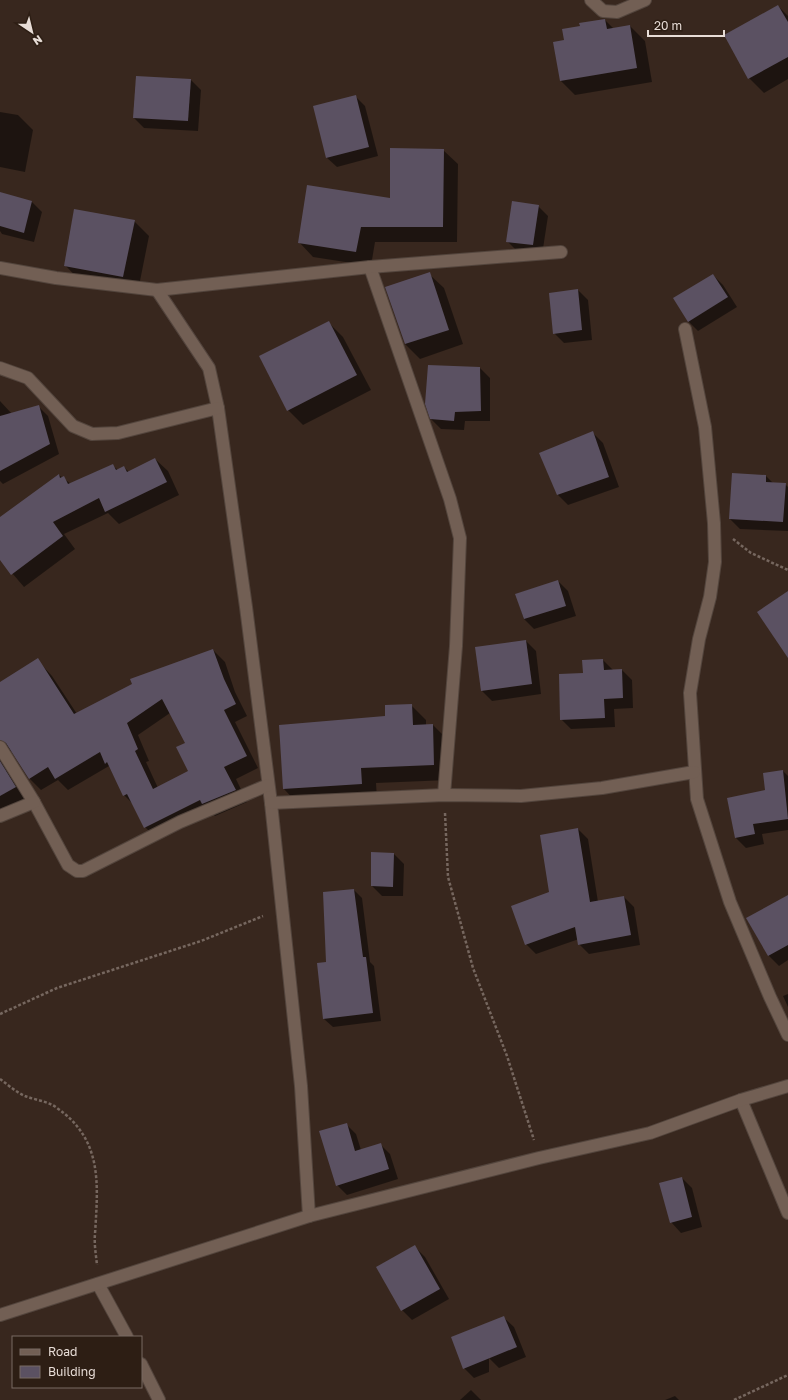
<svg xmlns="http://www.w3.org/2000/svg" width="788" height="1400" font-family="'Golos Text',sans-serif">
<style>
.shadow{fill:#0007;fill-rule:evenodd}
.building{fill:#5b5162;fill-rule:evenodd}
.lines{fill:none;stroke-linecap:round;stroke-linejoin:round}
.minor-casing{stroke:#53453d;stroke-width:14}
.path{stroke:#76675f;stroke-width:2.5;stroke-dasharray:3 2;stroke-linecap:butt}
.minor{stroke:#725f54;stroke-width:12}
</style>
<rect width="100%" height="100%" fill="#38271e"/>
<g class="shadow">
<polygon points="778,6 788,16 788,79 764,93 749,78"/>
<polygon points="605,20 614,29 630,26 645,41 652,82 575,95 560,80 581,27"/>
<polygon points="191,80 201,90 198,131 144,128 134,118"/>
<polygon points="355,96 365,106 378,156 337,167 326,157"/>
<polygon points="0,112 18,115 33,130 25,172 0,167"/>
<polygon points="443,150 458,164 457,242 375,242 371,266 313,257 299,242 391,199"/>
<polygon points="0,195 32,202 42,212 34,242 2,234 0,231"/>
<polygon points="538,206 548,216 542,255 517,251 507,241"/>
<polygon points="134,221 149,236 138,291 79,280 65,265"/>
<polygon points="429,274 444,288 463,344 420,359 405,344"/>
<polygon points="713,275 723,285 737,307 698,331 688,321"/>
<polygon points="578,290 588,300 592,340 564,343 554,333"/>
<polygon points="328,322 343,337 371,390 303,425 288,410"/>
<polygon points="480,368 490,378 490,421 465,421 464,430 441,429 431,419"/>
<polygon points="0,401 12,414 38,406 48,416 59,454 3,484 0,481"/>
<polygon points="593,433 603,443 619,487 568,505 558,495 540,453"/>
<polygon points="155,459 168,471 179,495 119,524 108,513 64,534 75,549 24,587 0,559 0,519 59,475 71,484 112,465 118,470 124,467 129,472"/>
<polygon points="733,474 766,476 774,484 785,484 788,487 788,531 740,529 730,519"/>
<polygon points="558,581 568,591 576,616 534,629 524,619 516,594"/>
<polygon points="526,641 536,651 541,694 492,701 482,691"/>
<path d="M213 650 225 662 235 692 247 716 235 722 258 768 236 779 247 802 215 816 211 812 157 839 145 827 135 806 124 795 109 766 68 790 58 780 41 790 29 778 12 751 5 755 27 799 15 815 0 823V687L41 664 52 676 77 714ZM170 713 186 743 190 771 158 788 146 762 149 761 138 735Z"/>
<polygon points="603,660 613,670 622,670 632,680 633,708 614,709 615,727 571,729 561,719"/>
<polygon points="411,705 426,720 426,725 433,725 448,740 449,780 376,783 377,799 298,804 284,789 386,717"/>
<polygon points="783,771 788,776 788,830 762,834 764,844 746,848 736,838 728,799 766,791"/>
<polygon points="578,829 588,839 598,902 624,897 634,907 640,945 589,954 579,944 579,939 536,954 526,944"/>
<polygon points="394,854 404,864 403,896 382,896 372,886"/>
<polygon points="354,890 362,898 370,962 374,966 381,1021 333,1027 324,1019 327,963"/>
<polygon points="788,903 788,960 779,966 769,956 747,919"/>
<polygon points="788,994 788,1007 783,996"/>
<polygon points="346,1124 356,1134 361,1150 380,1144 390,1154 398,1179 347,1195 337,1185"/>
<polygon points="682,1178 692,1188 702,1227 681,1233 671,1222"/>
<polygon points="415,1247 425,1257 449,1299 412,1320 402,1310"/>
<polygon points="503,1317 514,1327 526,1357 499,1368 489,1358 489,1372 474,1378 464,1368"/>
<polygon points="471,1390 481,1400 460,1400"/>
<polygon points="675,1396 679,1400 665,1400"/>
</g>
<g class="building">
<polygon points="778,5 788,22 788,57 748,79 724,35"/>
<polygon points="605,19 607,29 630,25 637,68 560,81 553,42 564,40 562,29 580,26 579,23"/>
<polygon points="136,76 191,79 188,121 133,118"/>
<polygon points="356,95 369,147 326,158 313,106"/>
<polygon points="390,148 444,149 443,227 361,227 356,252 298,243 307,185 390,198"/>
<polygon points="0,192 32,201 24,233 0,226"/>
<polygon points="512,201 539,205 533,245 506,242"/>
<polygon points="74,209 135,220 123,277 64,266"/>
<polygon points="430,272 449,330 405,344 385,287"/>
<polygon points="713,274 728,297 688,322 673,298"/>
<polygon points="578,289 582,330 553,334 549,293"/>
<polygon points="329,321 357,375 287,411 259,356"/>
<polygon points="428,365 480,367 481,411 455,412 454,421 430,419 425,404"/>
<polygon points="39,405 50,444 0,471 0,416"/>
<polygon points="593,431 609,477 557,495 539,453"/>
<polygon points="155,458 167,482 105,512 99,498 53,522 63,536 11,575 0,560 0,517 59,474 60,478 64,476 68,484 113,464 116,470 124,466 127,472"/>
<polygon points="732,473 766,475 766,482 786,483 783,522 729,519"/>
<polygon points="558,580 566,606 524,619 515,594"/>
<polygon points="788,591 788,658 757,612"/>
<polygon points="526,640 532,684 481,691 475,647"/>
<path d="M213 649 224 679 236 704 224 710 247 756 224 767 236 790 202 804 200 800 144 828 127 794 123 796 107 762 105 764 100 752 55 779 48 767 29 779 6 743 0 740V682L38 658 74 714 132 684 130 679ZM162 699 185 743 176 747 188 771 153 789 135 751 138 749 127 723Z"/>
<polygon points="603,659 604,670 622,669 623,698 604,699 605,718 560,720 559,674 583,673 582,660"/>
<polygon points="412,704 413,725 433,724 434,765 361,768 362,784 283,789 279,725 385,716 385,705"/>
<polygon points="0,761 16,787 0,796"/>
<polygon points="783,770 788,819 753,824 755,834 735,838 727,798 765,790 763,773"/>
<polygon points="578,828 590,902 624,896 631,935 578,945 575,927 525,945 511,906 549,892 540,835"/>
<polygon points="371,852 394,853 393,887 371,886"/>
<polygon points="354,889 363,957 366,957 373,1013 323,1019 317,963 326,962 323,892"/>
<polygon points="788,895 788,945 768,956 746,918"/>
<polygon points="347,1123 355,1151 381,1143 389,1169 336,1186 319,1131"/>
<polygon points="682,1177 692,1217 670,1223 659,1183"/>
<polygon points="415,1245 440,1289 401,1311 376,1267"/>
<polygon points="504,1316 517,1347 463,1369 451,1337"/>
</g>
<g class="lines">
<defs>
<g id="minor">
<polyline points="591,0 603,11 617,12 645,0"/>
<polyline points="370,267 450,499 460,538 456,646 444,795"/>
<polyline points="0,268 56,278 157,290 370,267 561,252"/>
<polyline points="157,290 209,368 218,408 246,607 271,803 301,1086 309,1216"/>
<polyline points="685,329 705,427 714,523 715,562 710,597 699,639 690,693 697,799 730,902 770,997 788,1035"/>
<polyline points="0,368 28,378 73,426 92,434 118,433 218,408"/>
<polyline points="0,747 34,802 68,865 77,871 83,871 180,822 268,785"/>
<polyline points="271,803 444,795 521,796 602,788 694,772"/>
<polyline points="0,816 34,802"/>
<polyline points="741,1100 788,1213"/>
<polyline points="98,1284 127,1337"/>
<polyline points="0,1315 309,1216 539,1158 650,1133 741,1100 788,1086"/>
<polyline points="141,1364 159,1400"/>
</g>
</defs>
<use href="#minor" class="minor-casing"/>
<g class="path">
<polyline points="733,539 751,553 788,570"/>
<polyline points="445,813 448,877 473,968 507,1056 534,1140"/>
<polyline points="0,1014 57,988 201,941 263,916"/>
<path d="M0 1079C8 1085 16 1092 25 1096 35 1100 48 1101 57 1108 103 1140 98 1184 95 1234 94 1244 96 1255 97 1265"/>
<polyline points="734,1400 788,1375"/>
</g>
<use href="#minor" class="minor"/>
</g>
<rect x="12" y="1336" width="130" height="52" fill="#2d1e14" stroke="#786a62"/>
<rect x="20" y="1349" width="20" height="6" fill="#725f54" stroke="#786a62"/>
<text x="48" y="1356" font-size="12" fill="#e8ddd7">Road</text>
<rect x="20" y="1366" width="20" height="12" fill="#5b5162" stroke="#786a62"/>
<text x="48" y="1376" font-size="12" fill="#e8ddd7">Building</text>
<g transform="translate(32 32) rotate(145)" stroke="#2d1e14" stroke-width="3" paint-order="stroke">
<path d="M0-3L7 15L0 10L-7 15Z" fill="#e8ddd7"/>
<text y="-6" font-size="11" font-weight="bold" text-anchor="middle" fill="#e8ddd7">N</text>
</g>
<path d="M648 30v6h76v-6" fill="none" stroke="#e8ddd7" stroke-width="2"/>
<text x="654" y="30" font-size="12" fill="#e8ddd7" stroke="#2d1e14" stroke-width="3" paint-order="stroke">20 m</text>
</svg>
